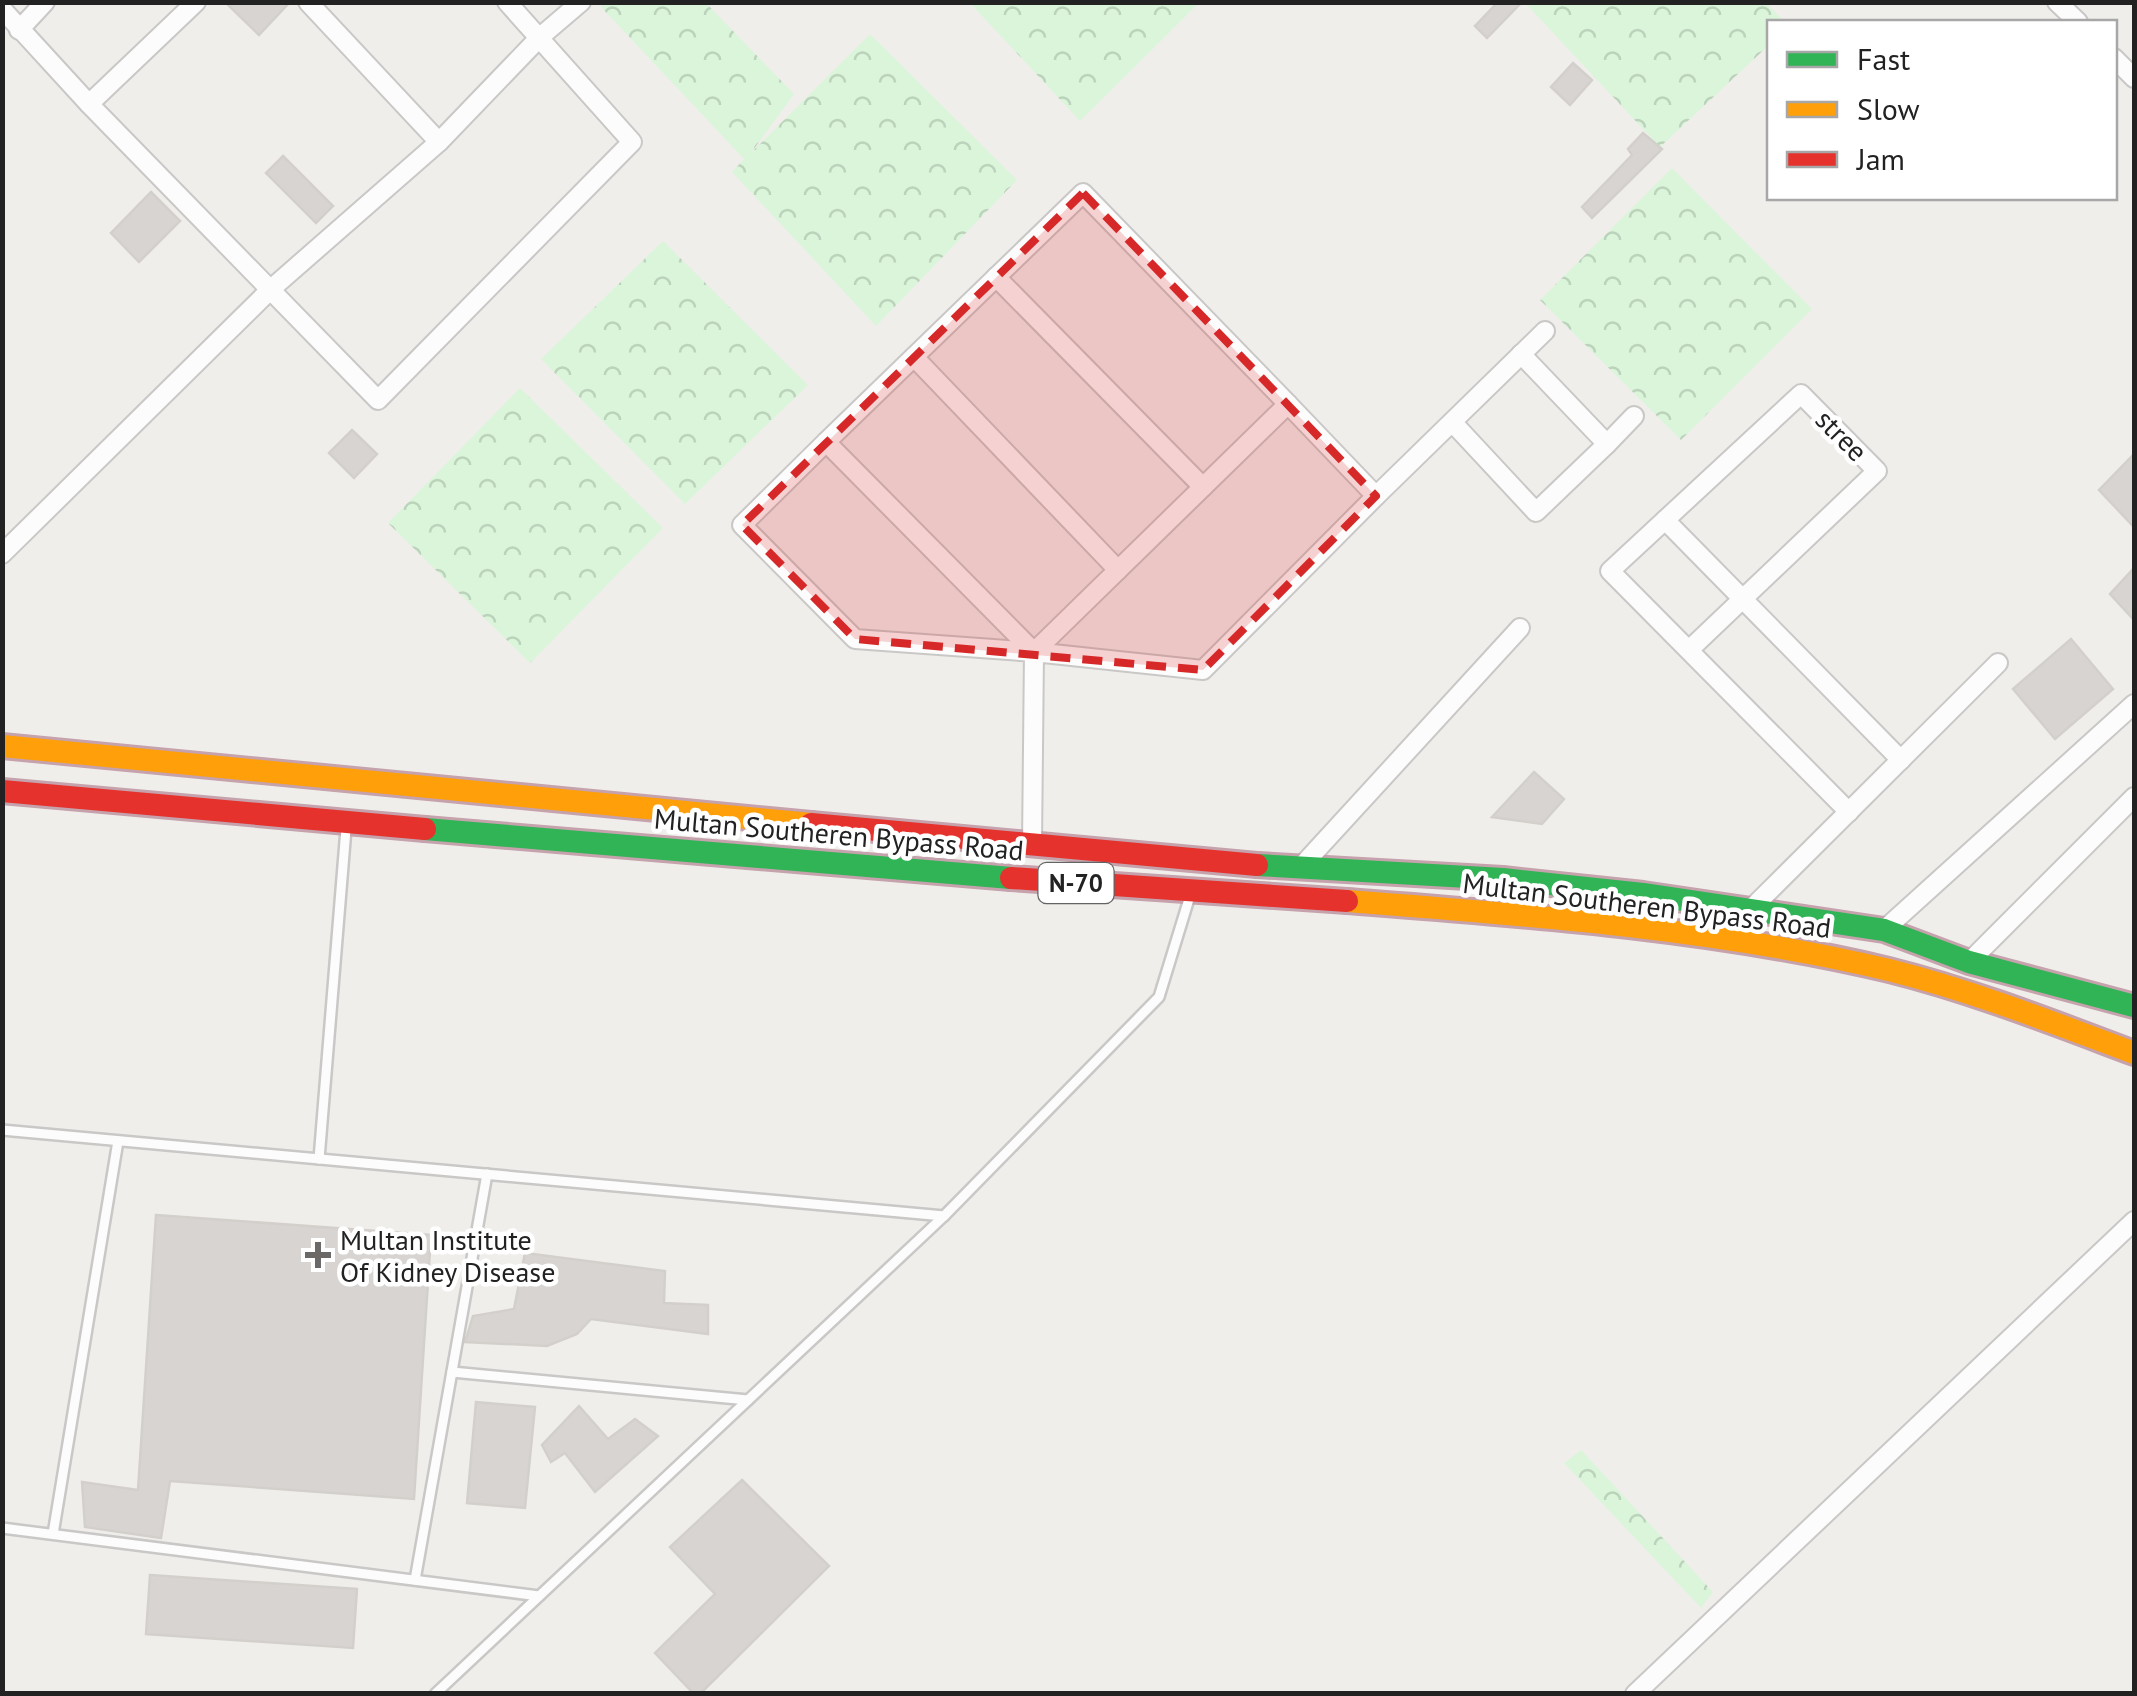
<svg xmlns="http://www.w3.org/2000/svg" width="2137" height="1696" font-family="'PT Sans',sans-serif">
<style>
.park{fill:url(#park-crowns)}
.building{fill:#d7d4d2;stroke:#d3d0cc;stroke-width:2.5}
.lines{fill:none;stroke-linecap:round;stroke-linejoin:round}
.lane-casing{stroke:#c9c8c7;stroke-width:14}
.street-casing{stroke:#c9c8c7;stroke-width:22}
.fast-casing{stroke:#c5a2ac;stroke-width:28}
.slow-casing{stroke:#c5a2ac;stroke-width:28}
.jam-casing{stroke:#c5a2ac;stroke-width:28}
.lane{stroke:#fdfcfc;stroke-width:9}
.street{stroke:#fdfcfc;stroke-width:18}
.fast{stroke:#30b455;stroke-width:22}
.slow{stroke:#ff9f0a;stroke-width:22}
.jam{stroke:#e5322d;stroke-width:22}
.marked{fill:#d62828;fill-opacity:0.2;stroke:#d62828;stroke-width:8;stroke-dasharray:20 12;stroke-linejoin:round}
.poi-dot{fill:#6a6968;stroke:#fff;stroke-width:4}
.labels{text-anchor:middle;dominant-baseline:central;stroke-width:9;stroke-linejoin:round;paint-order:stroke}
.shield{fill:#fff;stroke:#646464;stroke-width:2.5}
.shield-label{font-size:25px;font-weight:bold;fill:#222}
.street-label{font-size:28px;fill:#222;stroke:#fff}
.poi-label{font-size:28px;fill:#222;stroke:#fff;text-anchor:start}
</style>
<defs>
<pattern id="park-crowns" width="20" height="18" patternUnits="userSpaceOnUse" patternTransform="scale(2.5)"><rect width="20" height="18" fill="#daf5da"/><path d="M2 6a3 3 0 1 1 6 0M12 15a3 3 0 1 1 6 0" fill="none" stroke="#bbd2bb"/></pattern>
</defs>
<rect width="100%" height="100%" fill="#f0eeeb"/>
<g class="park">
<polygon points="605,2 706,3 794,94 751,153 870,34 1017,180 876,326 732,172 744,159 601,7"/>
<polygon points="970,3 1199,3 1080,121"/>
<polygon points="1525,3 1766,3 1785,22 1770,22 1769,45 1660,147"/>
<polygon points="1672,168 1812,309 1681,440 1540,300"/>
<polygon points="663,241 808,385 685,504 541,359"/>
<polygon points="520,388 663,528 530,663 388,523"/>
<polygon points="1581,1450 1713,1592 1701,1608 1564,1463"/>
</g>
<g class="building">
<polygon points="225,2 290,2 259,35"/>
<polygon points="1498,2 1522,2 1487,38 1475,26"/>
<polygon points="1573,63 1592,80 1570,105 1551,87"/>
<polygon points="1643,133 1662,149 1592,218 1582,207 1632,155 1628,149"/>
<polygon points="283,156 333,206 316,223 266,173"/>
<polygon points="151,192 180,221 139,262 111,233"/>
<polygon points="352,430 377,454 354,478 329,453"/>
<polygon points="2134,454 2134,527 2099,490"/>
<polygon points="2134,568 2134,620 2110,594"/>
<polygon points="2071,639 2113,689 2055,739 2013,689"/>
<polygon points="1534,772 1564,799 1542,824 1492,817"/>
<polygon points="156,1215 431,1235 414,1499 170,1481 161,1538 85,1527 82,1482 138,1490"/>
<polygon points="525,1253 665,1271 664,1303 708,1305 708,1334 591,1319 577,1334 547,1346 465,1342 473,1316 514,1309"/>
<polygon points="476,1402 535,1407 525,1508 467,1503"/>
<polygon points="579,1406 608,1439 635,1419 658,1436 595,1492 565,1453 551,1462 542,1445"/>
<polygon points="742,1480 829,1566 700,1694 694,1694 655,1653 715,1594 670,1547"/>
<polygon points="150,1575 357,1589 353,1648 146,1634"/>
</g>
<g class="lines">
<defs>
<g id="lane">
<polyline points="2,1130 944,1216"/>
<polyline points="319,1159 346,829"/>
<polyline points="452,1372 748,1400"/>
<polyline points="2,1528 539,1596"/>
<polyline points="53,1534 118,1141"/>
<polyline points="415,1580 487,1174"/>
<polyline points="435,1694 944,1216 1159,997 1189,899"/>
</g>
<g id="street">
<polyline points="308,2 439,142"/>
<polyline points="2057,2 2078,22"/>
<polyline points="2,9 89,104 196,2"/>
<polyline points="19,30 45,2"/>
<polyline points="2114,58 2134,78"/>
<polyline points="89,104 378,400 632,142 507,2"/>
<polyline points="996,277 1203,487"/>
<polyline points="914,357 1118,570"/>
<polyline points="1454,424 1536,512 1607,444 1521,354"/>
<polyline points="826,442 742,525 855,639 1034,652 1288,404 1376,496 1203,670 1034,652 1032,845"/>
<polyline points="1607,444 1634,416"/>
<polyline points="1376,496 1545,331"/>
<polyline points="1665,520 1901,760"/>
<polyline points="2,554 271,289 439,142 540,37 581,2"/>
<polyline points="1689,650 1877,471 1801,394 1610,571 1849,812"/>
<polyline points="1034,652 826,442 1083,193 1288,404"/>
<polyline points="1300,868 1520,628"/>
<polyline points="1751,909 1998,663"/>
<polyline points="1884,930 2134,704"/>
<polyline points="1969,962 2134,797"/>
<polyline points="1635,1694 2134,1221"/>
</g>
<g id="fast">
<polyline points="425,829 1011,878"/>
<polyline points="1257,865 1503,879 1643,894 1884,930 1969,962 2134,1006"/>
</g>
<g id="slow">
<polyline points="2,746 811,824"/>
<path d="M1347 901C1528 915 1713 928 1889 970 1973 991 2054 1023 2134 1053"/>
</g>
<g id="jam">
<polyline points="2,791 425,829"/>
<polyline points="811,824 1257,865"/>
<polyline points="1011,878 1347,901"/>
</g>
</defs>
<use href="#lane" class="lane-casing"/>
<use href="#street" class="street-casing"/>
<use href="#fast" class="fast-casing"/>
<use href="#slow" class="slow-casing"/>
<use href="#jam" class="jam-casing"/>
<use href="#lane" class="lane"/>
<use href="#street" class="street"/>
<use href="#fast" class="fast"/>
<use href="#slow" class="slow"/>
<use href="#jam" class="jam"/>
</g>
<path class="marked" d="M1083 193 1376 496 1203 670 855 639 742 525Z"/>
<path class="poi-dot" d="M313 1240h10v10h10v10h-10v10h-10v-10h-10v-10h10z"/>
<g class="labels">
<rect class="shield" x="1038.5" y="863" width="75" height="40" rx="8"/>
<g class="shield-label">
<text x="1076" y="883">N-70</text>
</g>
<g class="street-label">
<text transform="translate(1842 435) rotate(45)">stree</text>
<text transform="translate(839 834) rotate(5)">Multan Southeren Bypass Road</text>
<text transform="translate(1647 905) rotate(7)">Multan Southeren Bypass Road</text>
</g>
<g class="poi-label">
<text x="340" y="1239">Multan Institute<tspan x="340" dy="32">Of Kidney Disease</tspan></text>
</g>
</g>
<rect width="2137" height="1696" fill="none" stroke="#222222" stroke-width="10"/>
<rect x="1767" y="20" width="350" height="180" fill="#ffffff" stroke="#a7a7a7" stroke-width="2.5"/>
<rect x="1787" y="52" width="50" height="15" fill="#30b455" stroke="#a7a7a7" stroke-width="2.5"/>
<text x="1857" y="70" font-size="30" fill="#222222">Fast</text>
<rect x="1787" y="102" width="50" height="15" fill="#ff9f0a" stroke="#a7a7a7" stroke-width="2.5"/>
<text x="1857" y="120" font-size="30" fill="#222222">Slow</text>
<rect x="1787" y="152" width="50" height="15" fill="#e5322d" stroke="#a7a7a7" stroke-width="2.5"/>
<text x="1857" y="170" font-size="30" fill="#222222">Jam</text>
</svg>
